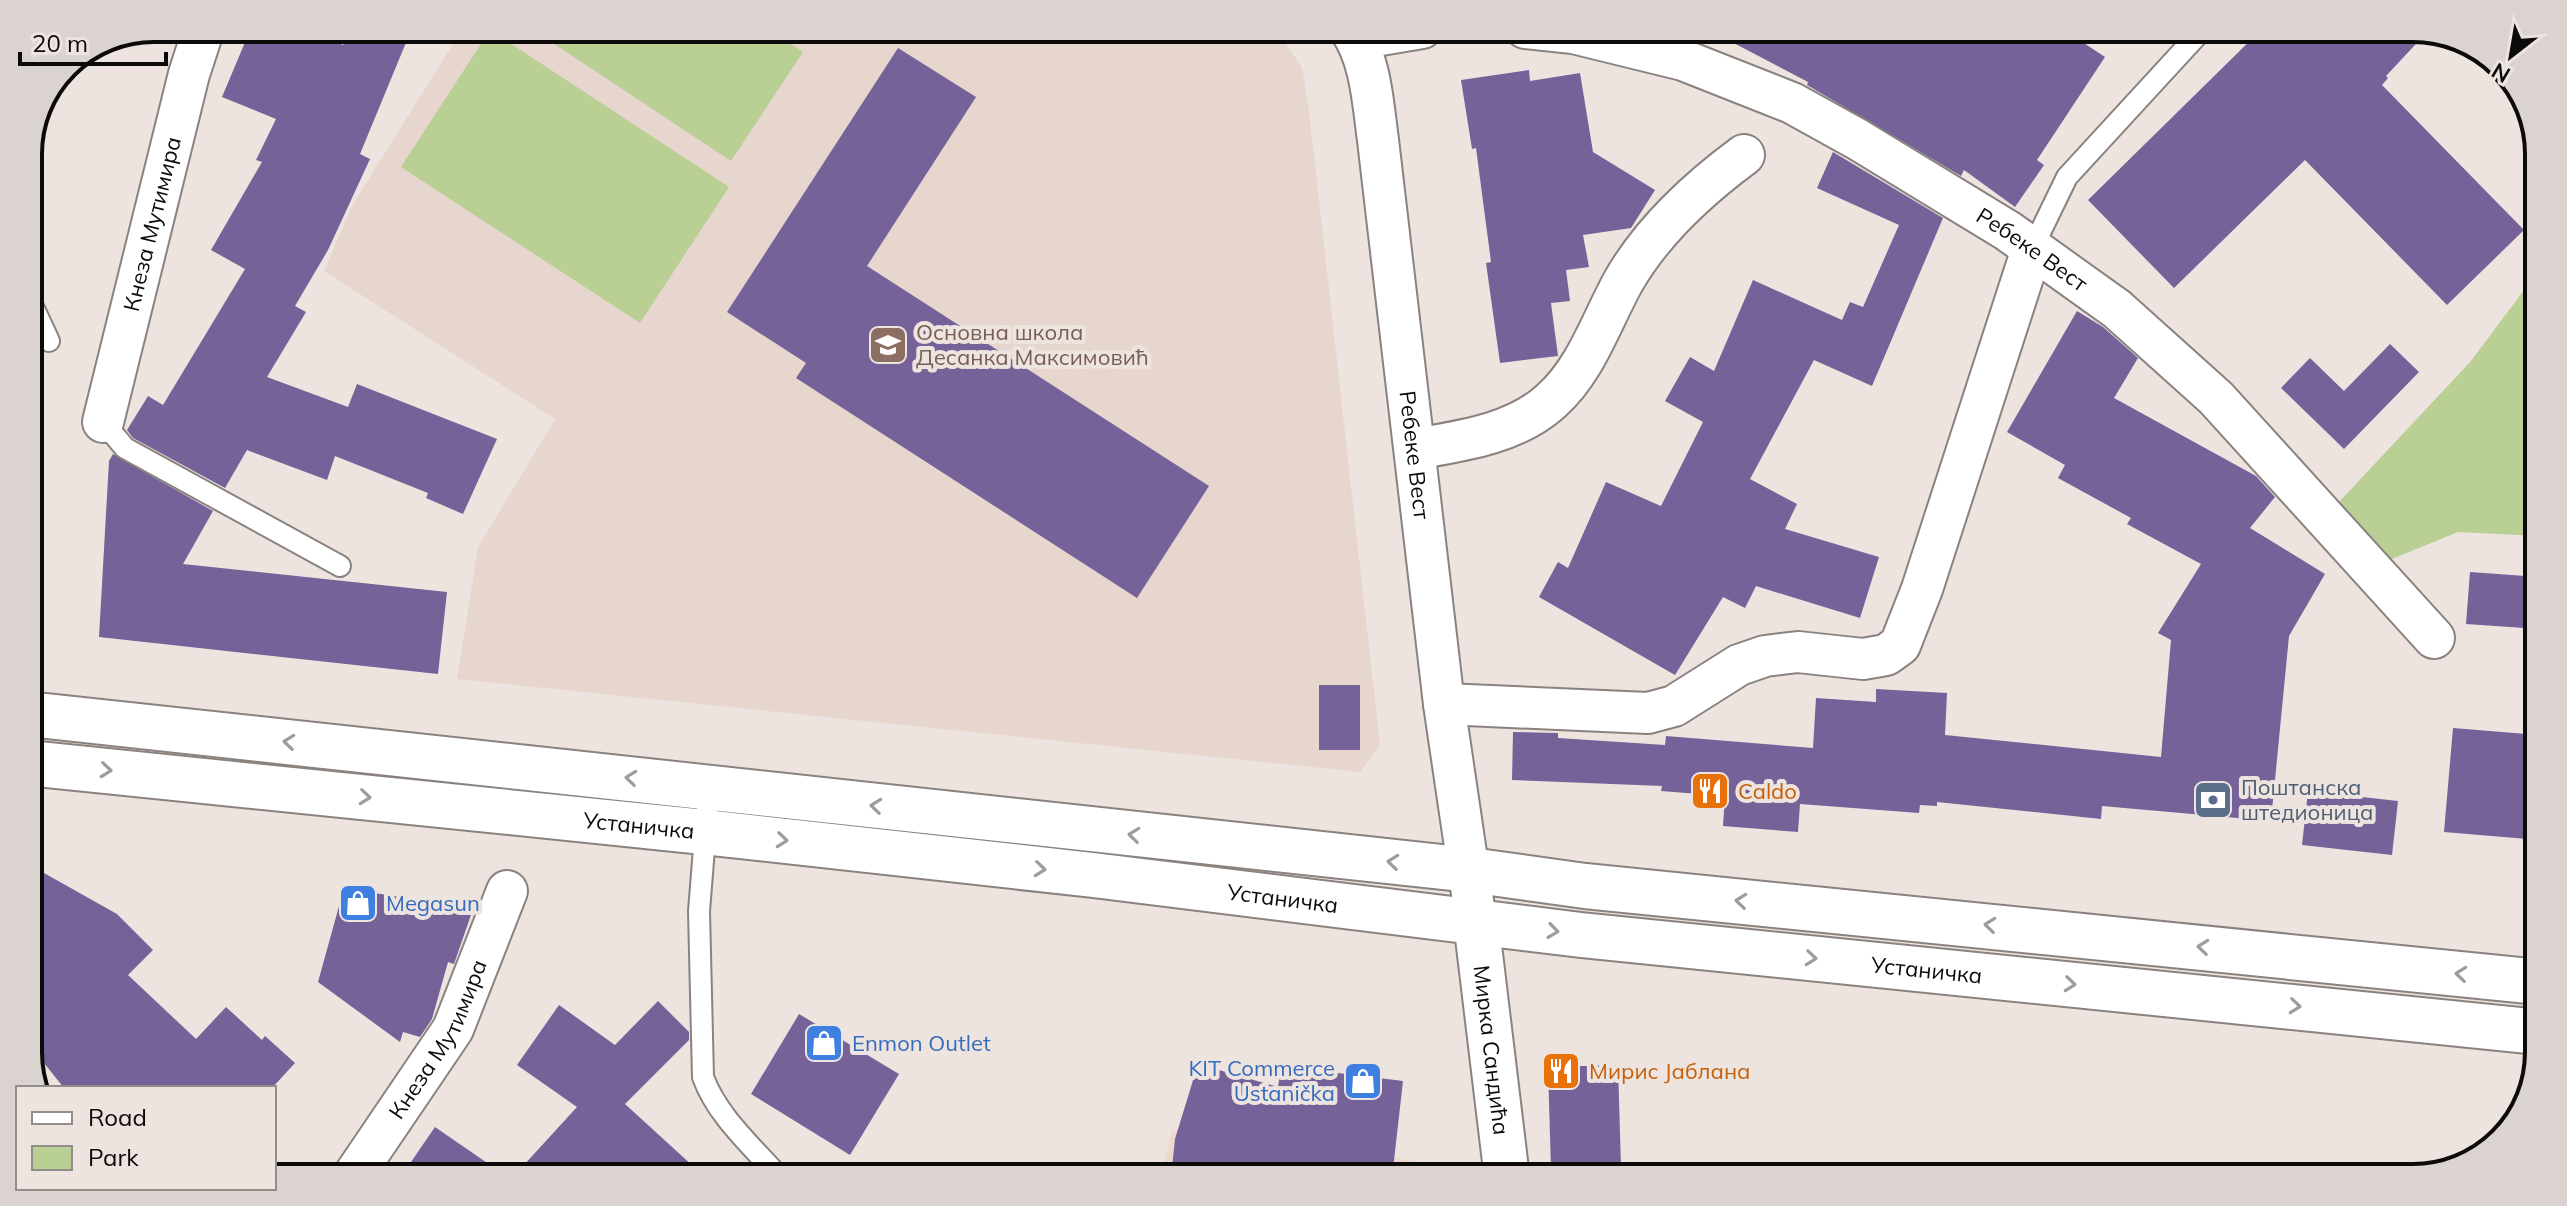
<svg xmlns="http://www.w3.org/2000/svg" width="2567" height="1206" font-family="Mulish,sans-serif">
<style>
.commercial{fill:#eed7cc}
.built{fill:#e6d6ce}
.green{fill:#b9cf93}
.building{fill:#746298}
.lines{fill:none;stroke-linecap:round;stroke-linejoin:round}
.lane-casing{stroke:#8a827e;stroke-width:24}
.street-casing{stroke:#8a827e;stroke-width:44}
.secondary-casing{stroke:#8a827e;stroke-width:48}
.lane{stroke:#fff;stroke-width:20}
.street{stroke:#fff;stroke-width:40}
.secondary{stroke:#fff;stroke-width:44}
.oneway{stroke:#9e9d9d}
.labels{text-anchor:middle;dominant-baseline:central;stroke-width:8;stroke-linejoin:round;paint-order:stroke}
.street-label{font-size:22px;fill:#0d0b09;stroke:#ede4e0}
.education-label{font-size:22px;fill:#785e54;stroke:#ede4e0;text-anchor:start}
.service-label{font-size:22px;fill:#4e5e75;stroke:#ede4e0;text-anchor:start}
.food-label{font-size:22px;fill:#c56008;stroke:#ede4e0;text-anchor:start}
.shop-label{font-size:22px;fill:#366cbe;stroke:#ede4e0;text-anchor:start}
.rim{fill:none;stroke:#0d0b09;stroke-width:4}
</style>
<rect width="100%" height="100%" fill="#ede4e0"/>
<polygon class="commercial" points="1172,1130 1453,1166 1454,1178 1161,1178"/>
<polygon class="built" points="463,28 1262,28 1281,38 1302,67 1309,111 1380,745 1360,772 457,679 478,547 555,419 324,271 353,204"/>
<g class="green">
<polygon points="530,28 767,28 803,52 731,161"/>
<polygon points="490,30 729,187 640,323 401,167"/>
<polygon points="2539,270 2539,536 2458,532 2370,568 2325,517 2471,361"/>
</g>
<g class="building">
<polygon points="251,28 300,28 343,45 351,28 412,28 360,154 370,159 328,250 295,306 306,312 267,377 348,407 357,384 497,439 463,514 426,498 428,493 335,456 327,480 247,450 225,488 133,438 127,430 148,396 163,405 245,269 211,250 262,162 256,160 276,119 222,97"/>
<polygon points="1705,28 2061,28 2105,57 2037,160 2044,165 2015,207 1964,170 1961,176 1807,85 1808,82"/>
<polygon points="2263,28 2413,28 2428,31 2386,76 2388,78 2382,85 2524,230 2447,305 2305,160 2174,288 2088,200"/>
<polygon points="898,48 976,97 867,266 1209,486 1137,598 796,378 806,363 727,312"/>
<polygon points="1529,70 1530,81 1580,73 1593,152 1655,190 1631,228 1583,235 1589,267 1566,270 1570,301 1551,303 1558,356 1500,363 1486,263 1491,262 1476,148 1472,149 1461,80"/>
<polygon points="1833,152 1943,218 1872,386 1814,360 1750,479 1797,504 1785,529 1879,557 1860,618 1756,586 1745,608 1723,597 1675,675 1539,597 1558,562 1568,568 1606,482 1661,506 1703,422 1665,401 1690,357 1714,371 1753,280 1842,320 1850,302 1863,307 1899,225 1817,188"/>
<polygon points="2077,311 2103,327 2138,358 2114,398 2256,476 2275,497 2250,528 2325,574 2289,636 2271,821 2102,806 2101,819 1937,802 1937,806 1920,805 1919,813 1800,804 1798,832 1723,826 1725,796 1661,791 1662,786 1512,780 1513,732 1558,733 1558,738 1665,745 1666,736 1813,748 1816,698 1876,702 1876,689 1947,693 1945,735 2161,757 2171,640 2158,633 2201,564 2127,524 2131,518 2058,478 2065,465 2007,432"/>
<polygon points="2390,344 2419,372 2344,449 2281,388 2310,358 2344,391"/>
<polygon points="113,454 213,511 183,564 447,592 438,674 99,637 109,461"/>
<polygon points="2470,572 2539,577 2539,629 2466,624"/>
<rect x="1319" y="685" width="41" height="65"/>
<polygon points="2453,728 2539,735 2539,840 2444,832"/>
<polygon points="2308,791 2398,801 2392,855 2302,845"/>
<polygon points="28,864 117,914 153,950 128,975 196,1039 226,1007 262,1040 265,1036 295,1063 272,1088 64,1088 28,1043"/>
<polygon points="344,888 473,909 454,964 448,962 432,1019 420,1037 403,1032 400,1042 318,982"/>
<polygon points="658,1001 689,1032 689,1040 625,1104 706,1178 512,1178 577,1107 517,1065 559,1005 615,1045"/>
<polygon points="799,1014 899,1074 850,1155 751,1094"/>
<polygon points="1198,1064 1278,1087 1281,1066 1403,1081 1392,1178 1171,1178 1175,1139"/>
<polygon points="1618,1065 1621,1168 1551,1170 1548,1067"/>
<polygon points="435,1127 509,1178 400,1178"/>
</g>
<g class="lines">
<defs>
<g id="lane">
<polyline points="2032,249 2067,177 2204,28"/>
<polyline points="28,296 49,341"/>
<polyline points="103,422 125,448 340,566"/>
<path d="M709 786 699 911 703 1077C717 1116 753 1147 780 1178"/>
</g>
<g id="street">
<path id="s1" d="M1349 28C1371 59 1373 104 1378 140L1444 704 1476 921"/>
<path id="s2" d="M1525 28 1573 33 1683 60 1792 103 1857 139 2008 231 2117 309 2216 398 2434 638"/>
<polyline points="1357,39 1422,28"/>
<path id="s3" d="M103 422 189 74 204 28"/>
<path d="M1415 449C1461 441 1515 434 1551 401 1586 370 1601 322 1623 282 1652 231 1698 189 1744 155"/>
<polyline points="1444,704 1648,713 1674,706 1739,665 1765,656 1798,652 1863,659 1886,655 1900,645 1922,589 2032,249"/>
<path id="s4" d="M352 1178 453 1029 507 891"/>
</g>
<g id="secondary">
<polyline points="28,714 1470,870 1585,886 2539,982"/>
<path id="s5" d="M28 763 704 832 1093 875 1581 935 2539 1032"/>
<path id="s6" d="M1476 921 1507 1178"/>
</g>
</defs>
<use href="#lane" class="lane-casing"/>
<use href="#street" class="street-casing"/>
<use href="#secondary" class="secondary-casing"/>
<use href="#lane" class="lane"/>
<use href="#street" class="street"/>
<use href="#secondary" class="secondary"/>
</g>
<defs><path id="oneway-chevron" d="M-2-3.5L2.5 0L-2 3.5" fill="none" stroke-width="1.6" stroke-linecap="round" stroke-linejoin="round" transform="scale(2)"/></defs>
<g class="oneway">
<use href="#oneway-chevron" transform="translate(289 742) rotate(-174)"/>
<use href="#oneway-chevron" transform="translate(106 770) rotate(6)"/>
<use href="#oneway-chevron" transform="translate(631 778) rotate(-174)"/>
<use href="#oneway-chevron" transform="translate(365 797) rotate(6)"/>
<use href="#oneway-chevron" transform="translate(876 806) rotate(-174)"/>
<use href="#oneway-chevron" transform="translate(1134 835) rotate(-174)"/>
<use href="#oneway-chevron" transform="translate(782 840) rotate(6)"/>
<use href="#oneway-chevron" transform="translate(1393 862) rotate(-174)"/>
<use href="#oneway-chevron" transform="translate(1040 869) rotate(6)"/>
<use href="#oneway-chevron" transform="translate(1741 901) rotate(-174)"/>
<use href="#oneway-chevron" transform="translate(1990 925) rotate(-174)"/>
<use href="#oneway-chevron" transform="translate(1553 931) rotate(8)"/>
<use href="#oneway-chevron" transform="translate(2203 947) rotate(-174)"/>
<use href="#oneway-chevron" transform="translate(1811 958) rotate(6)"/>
<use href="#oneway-chevron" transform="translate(2461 974) rotate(-174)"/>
<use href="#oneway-chevron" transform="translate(2070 984) rotate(6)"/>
<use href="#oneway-chevron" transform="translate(2295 1006) rotate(6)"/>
</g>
<defs>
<symbol id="school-square" viewBox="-11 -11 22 22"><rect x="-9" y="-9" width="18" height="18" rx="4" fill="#8d6e63" stroke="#ede4e0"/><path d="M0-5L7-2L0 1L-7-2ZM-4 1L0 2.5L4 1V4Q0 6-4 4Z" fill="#fff"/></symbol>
<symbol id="restaurant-square" viewBox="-11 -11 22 22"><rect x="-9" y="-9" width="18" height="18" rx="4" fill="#e8710a" stroke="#ede4e0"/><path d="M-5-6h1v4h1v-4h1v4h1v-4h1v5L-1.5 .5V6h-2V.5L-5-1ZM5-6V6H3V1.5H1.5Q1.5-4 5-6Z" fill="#fff"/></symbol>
<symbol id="bank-square" viewBox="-11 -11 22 22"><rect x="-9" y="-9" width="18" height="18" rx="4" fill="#5c6f8a" stroke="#ede4e0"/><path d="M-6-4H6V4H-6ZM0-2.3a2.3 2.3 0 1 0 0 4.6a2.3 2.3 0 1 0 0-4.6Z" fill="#fff"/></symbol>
<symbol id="shop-square" viewBox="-11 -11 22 22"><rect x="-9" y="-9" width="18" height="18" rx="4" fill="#3f7fe0" stroke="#ede4e0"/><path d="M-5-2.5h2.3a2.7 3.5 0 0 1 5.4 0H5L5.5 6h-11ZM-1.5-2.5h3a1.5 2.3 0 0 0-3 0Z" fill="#fff"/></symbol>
</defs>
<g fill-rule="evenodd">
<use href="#school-square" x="866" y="323" width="44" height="44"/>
<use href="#restaurant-square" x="1688" y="769" width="44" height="44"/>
<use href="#bank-square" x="2191" y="778" width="44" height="44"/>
<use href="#shop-square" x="336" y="881" width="44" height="44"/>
<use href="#shop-square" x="802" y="1021" width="44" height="44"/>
<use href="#restaurant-square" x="1539" y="1049" width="44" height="44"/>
<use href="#shop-square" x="1341" y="1059" width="44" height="44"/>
</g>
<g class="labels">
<g class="street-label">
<text stroke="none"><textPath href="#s3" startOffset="204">Кнеза Мутимира</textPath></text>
<text stroke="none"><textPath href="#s2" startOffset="560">Ребеке Вест</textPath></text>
<text stroke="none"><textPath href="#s1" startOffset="434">Ребеке Вест</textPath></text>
<text stroke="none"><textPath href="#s5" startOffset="614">Устаничка</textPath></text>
<text stroke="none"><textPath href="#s5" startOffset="1262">Устаничка</textPath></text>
<text stroke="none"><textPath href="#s5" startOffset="1910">Устаничка</textPath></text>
<text stroke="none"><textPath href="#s4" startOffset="164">Кнеза Мутимира</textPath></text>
<text stroke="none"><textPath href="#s6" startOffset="130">Мирка Сандића</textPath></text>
</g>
<g class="education-label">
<text x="916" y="332">Основна школа<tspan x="916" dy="25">Десанка Максимовић</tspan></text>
</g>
<g class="service-label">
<text x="2241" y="787">Поштанска<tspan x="2241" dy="25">штедионица</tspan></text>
</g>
<g class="food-label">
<text x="1738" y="791">Caldo</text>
<text x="1589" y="1071">Мирис Јаблана</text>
</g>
<g class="shop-label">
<text x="386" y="903">Megasun</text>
<text x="852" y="1043">Enmon Outlet</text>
<text x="1335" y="1068" text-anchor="end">KIT Commerce<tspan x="1335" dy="25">Ustanička</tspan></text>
</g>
</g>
<path d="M0 0H2567V1206H0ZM154 42H2413A112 112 0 0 1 2525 154V1052A112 112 0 0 1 2413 1164H154A112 112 0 0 1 42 1052V154A112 112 0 0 1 154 42Z" fill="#dbd3cf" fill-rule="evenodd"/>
<path class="rim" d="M154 42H2413A112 112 0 0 1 2525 154V1052A112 112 0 0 1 2413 1164H154A112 112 0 0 1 42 1052V154A112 112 0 0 1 154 42Z"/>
<rect x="16" y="1086" width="260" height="104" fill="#ede4e0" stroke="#938d8a" stroke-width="2"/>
<rect x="32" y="1112" width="40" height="12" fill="#ffffff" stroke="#938d8a" stroke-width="2"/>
<text x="88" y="1126" font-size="24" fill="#0d0b09">Road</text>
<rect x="32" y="1146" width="40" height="24" fill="#b9cf93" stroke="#938d8a" stroke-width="2"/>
<text x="88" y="1166" font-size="24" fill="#0d0b09">Park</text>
<g transform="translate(2511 56) rotate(211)" stroke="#ede4e0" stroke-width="6" paint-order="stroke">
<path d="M0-6L14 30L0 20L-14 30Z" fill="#0d0b09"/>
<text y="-12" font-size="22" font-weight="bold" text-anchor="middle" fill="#0d0b09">N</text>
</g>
<path d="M20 52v12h146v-12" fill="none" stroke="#0d0b09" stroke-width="4"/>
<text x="32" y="52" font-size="24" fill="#0d0b09" stroke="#ede4e0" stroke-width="6" paint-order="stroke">20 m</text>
</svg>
